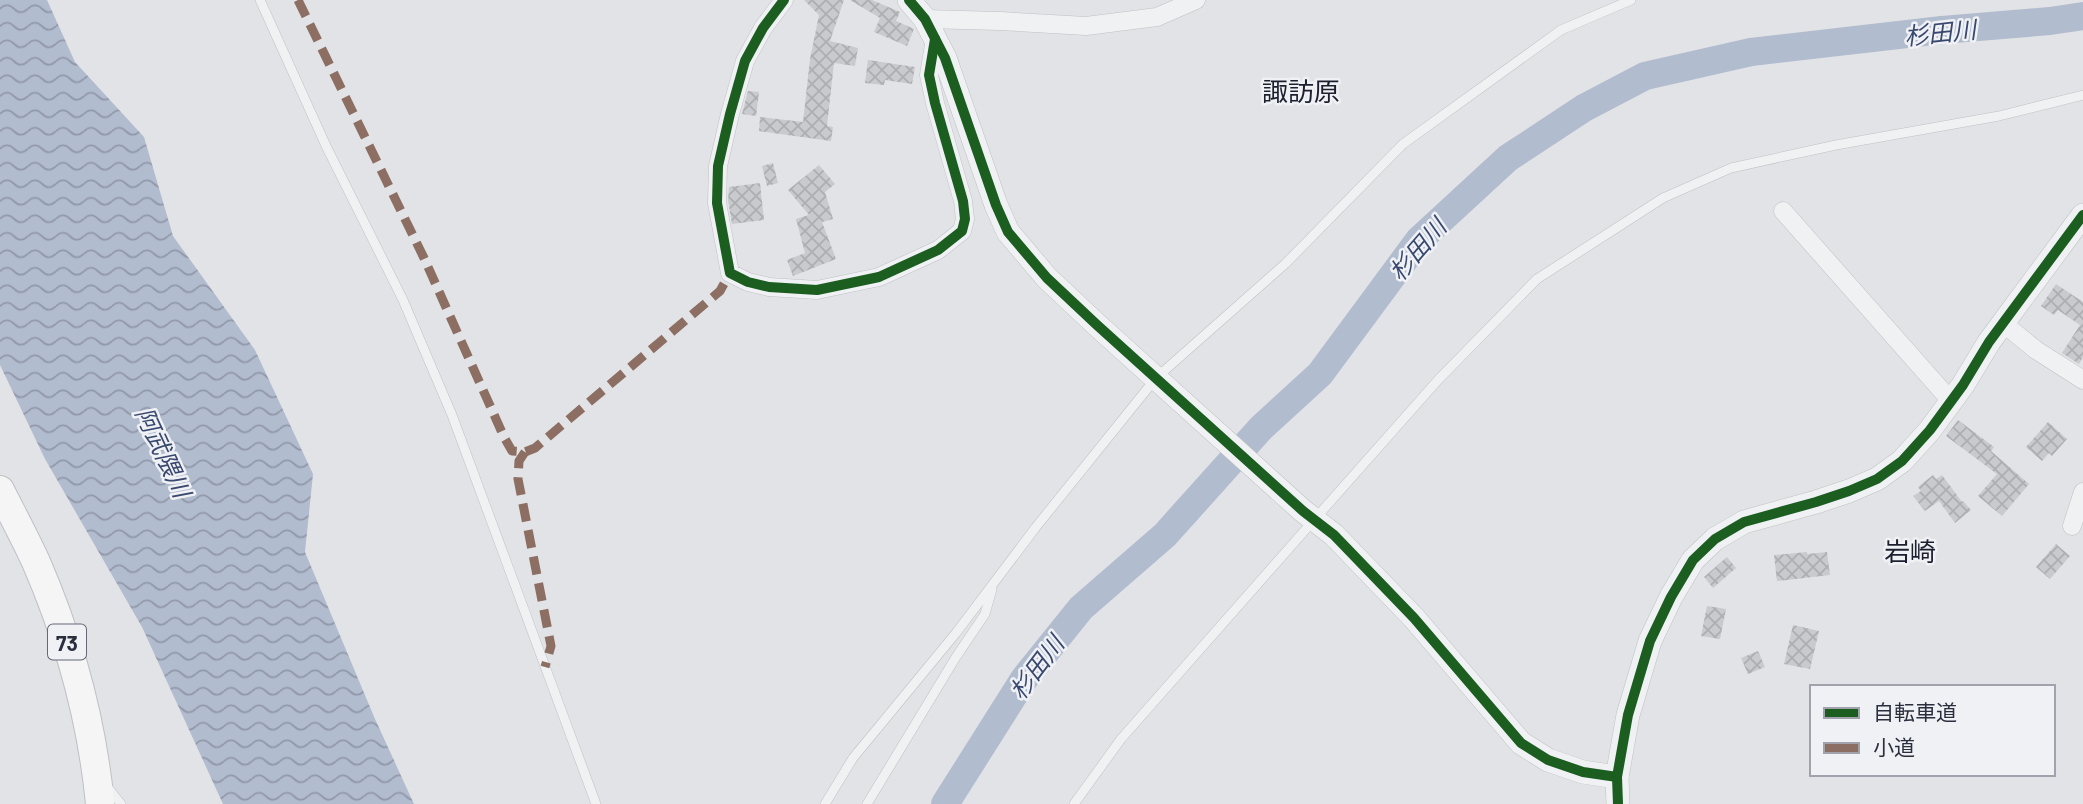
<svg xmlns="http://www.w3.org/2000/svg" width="2083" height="804" font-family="Barlow,'Noto Sans JP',sans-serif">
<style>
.water{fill:url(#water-waves)}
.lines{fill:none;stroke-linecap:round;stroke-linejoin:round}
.river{stroke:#b2bccf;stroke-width:28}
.building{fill:url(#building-cross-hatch)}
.service-casing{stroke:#c0c1c4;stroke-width:10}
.minor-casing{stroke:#c0c1c4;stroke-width:19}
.tertiary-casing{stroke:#c0c1c4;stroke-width:24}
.primary-casing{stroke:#bec0c3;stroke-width:30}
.service{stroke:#f0f1f3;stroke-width:9}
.minor{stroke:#f0f1f3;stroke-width:18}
.tertiary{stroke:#f0f1f3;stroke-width:23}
.primary{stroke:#f5f5f6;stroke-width:28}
.quiet{stroke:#8d6e63;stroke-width:9;stroke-dasharray:18 9;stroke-linecap:butt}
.cycleway-casing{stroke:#eff1f5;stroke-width:15}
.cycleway{stroke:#1b5e20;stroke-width:10}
.labels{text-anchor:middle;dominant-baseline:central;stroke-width:5;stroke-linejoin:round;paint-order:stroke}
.shield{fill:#eff1f5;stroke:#656874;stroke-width:2}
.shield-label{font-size:21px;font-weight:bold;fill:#2a2e3d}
.water-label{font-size:24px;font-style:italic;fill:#38486e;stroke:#eff1f5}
.quarter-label{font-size:26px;fill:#1c202e;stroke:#eff1f5}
</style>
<defs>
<pattern id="water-waves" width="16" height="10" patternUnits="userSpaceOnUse" patternTransform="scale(1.75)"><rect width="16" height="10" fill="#b2bccf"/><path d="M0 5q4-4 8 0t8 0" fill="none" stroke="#9199a9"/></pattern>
<pattern id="building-cross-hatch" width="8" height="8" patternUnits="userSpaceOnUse" patternTransform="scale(1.75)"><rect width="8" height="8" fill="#c8cacd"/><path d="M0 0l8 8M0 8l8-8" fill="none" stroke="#acaeb1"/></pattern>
</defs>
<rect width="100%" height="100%" fill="#e2e3e6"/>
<g class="water">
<polygon points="0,0 47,0 75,62 144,137 173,236 255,350 313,474 305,552 375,719 414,804 223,804 142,627 45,459 0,365"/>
<polygon points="999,719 956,804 947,804"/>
</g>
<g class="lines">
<polyline class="river" points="945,804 1024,679 1081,608 1165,535 1261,428 1320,374 1419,240 1508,158 1584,108 1645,76 1751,52 1942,30 2050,21 2083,16"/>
</g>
<g class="building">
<polygon points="804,0 844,0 830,41 858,48 855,66 834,63 827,126 833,127 831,141 759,131 760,117 803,122 810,59 819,15"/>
<polygon points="850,0 872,0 900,12 896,21 914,29 907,46 874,32 880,18"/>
<polygon points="868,60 915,67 912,84 885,80 884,85 865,83"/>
<polygon points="748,91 759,92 756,116 742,114"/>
<polygon points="773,163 778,183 767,186 762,166"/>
<polygon points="819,165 835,184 825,192 833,219 822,222 836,259 793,276 787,260 805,253 796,219 809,215 788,190"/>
<polygon points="760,183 764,220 732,224 728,200 729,187"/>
<polygon points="2056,284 2083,302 2083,357 2079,364 2062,353 2080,325 2058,310 2054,315 2041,306"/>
<polygon points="1958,420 1994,447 1991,451 2029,484 2002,516 1978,496 1997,474 1946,436"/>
<polygon points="2048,422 2067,439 2052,456 2049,453 2042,461 2026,447"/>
<polygon points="1933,475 1936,479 1942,475 1962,502 1963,501 1971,510 1955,523 1939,501 1925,511 1913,496 1921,491 1918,487"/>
<polygon points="2056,544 2070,556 2050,579 2036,567"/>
<polygon points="1807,552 1807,554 1827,552 1830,575 1777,581 1774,555"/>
<polygon points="1727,557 1736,568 1713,588 1704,577"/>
<polygon points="1707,606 1726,609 1720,639 1701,636"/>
<polygon points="1793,625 1819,631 1810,669 1784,664"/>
<polygon points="1758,651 1765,667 1748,674 1741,658"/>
</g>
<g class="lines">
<defs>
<g id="service">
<polyline points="260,0 327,148 403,300 452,415 596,804"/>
<polyline points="105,784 121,804"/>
<polyline points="825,804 853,758 956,633 1036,527 1156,378 1285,264 1403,144 1561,30 1631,0"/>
<polyline points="867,804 956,657 985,614 992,589"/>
<polyline points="1074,804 1121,739 1314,520 1438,380 1537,279 1663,198 1731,168 1836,145 1999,116 2083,95"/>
</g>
<g id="minor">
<polyline points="784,0 763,28 745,61 730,114 718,166 717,203 730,273 748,282 769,287 817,290 879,277 938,250 962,231 965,219 963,201 935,103 929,75 935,39"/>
<polyline points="925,19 1000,21 1086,26 1157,17 1196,0"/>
<polyline points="1783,211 1951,401"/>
<polyline points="2004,324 2036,350 2083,380"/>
<polyline points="2072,526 2083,492"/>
</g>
<g id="tertiary">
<polyline points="909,0 925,19 945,58 996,205 1008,232 1047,278 1097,325 1303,511 1334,535 1414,618 1521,743 1548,760 1583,772 1617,777"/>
<polyline points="1618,804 1617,777 1628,715 1650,641 1671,597 1693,560 1715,539 1744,522 1816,502 1849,491 1877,479 1902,461 1930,430 1963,385 1989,342 2083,215"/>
</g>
<path id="primary" d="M0 490C12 514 25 538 36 562 69 638 92 721 100 804"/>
</defs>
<use href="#service" class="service-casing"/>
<use href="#minor" class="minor-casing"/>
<use href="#tertiary" class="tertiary-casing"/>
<use href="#primary" class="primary-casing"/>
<use href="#service" class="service"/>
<use href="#minor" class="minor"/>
<use href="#tertiary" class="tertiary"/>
<use href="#primary" class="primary"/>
<g class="quiet">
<polyline points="298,0 424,258 504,437 512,451 525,452 535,448 720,291 730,273"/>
<polyline points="525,452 519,461 518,479 551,646 545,667"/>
</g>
<defs>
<g id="cycleway">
<polyline points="784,0 763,28 745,61 730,114 718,166 717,203 730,273 748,282 769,287 817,290 879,277 938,250 962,231 965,219 963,201 935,103 929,75 935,39"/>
<polyline points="909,0 925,19 945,58 996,205 1008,232 1047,278 1097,325 1303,511 1334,535 1414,618 1521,743 1548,760 1583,772 1617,777"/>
<polyline points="1618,804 1617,777 1628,715 1650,641 1671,597 1693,560 1715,539 1744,522 1816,502 1849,491 1877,479 1902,461 1930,430 1963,385 1989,342 2083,215"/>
</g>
</defs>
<use href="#cycleway" class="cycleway-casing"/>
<use href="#cycleway" class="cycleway"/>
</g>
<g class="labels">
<rect class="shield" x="48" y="624.5" width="38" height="35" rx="5"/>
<g class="shield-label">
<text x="67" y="642">73</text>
</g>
<g class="water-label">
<text transform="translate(1940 32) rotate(-6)">杉田川</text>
<text transform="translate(1417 249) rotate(-49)">杉田川</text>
<text transform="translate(164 452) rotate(65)">阿武隈川</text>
<text transform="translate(1036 667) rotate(-53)">杉田川</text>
</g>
<g class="quarter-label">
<text x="1301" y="90">諏訪原</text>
<text x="1910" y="550">岩崎</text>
</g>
</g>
<rect x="1810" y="685" width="245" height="91" fill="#eff1f5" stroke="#a0a3ab" stroke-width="2"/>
<rect x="1824" y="708" width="35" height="10" fill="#1b5e20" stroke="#a0a3ab" stroke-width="2"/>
<text x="1873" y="720" font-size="21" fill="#2a2e3d">自転車道</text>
<rect x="1824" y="743" width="35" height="10" fill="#8d6e63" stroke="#a0a3ab" stroke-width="2"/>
<text x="1873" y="755" font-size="21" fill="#2a2e3d">小道</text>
</svg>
